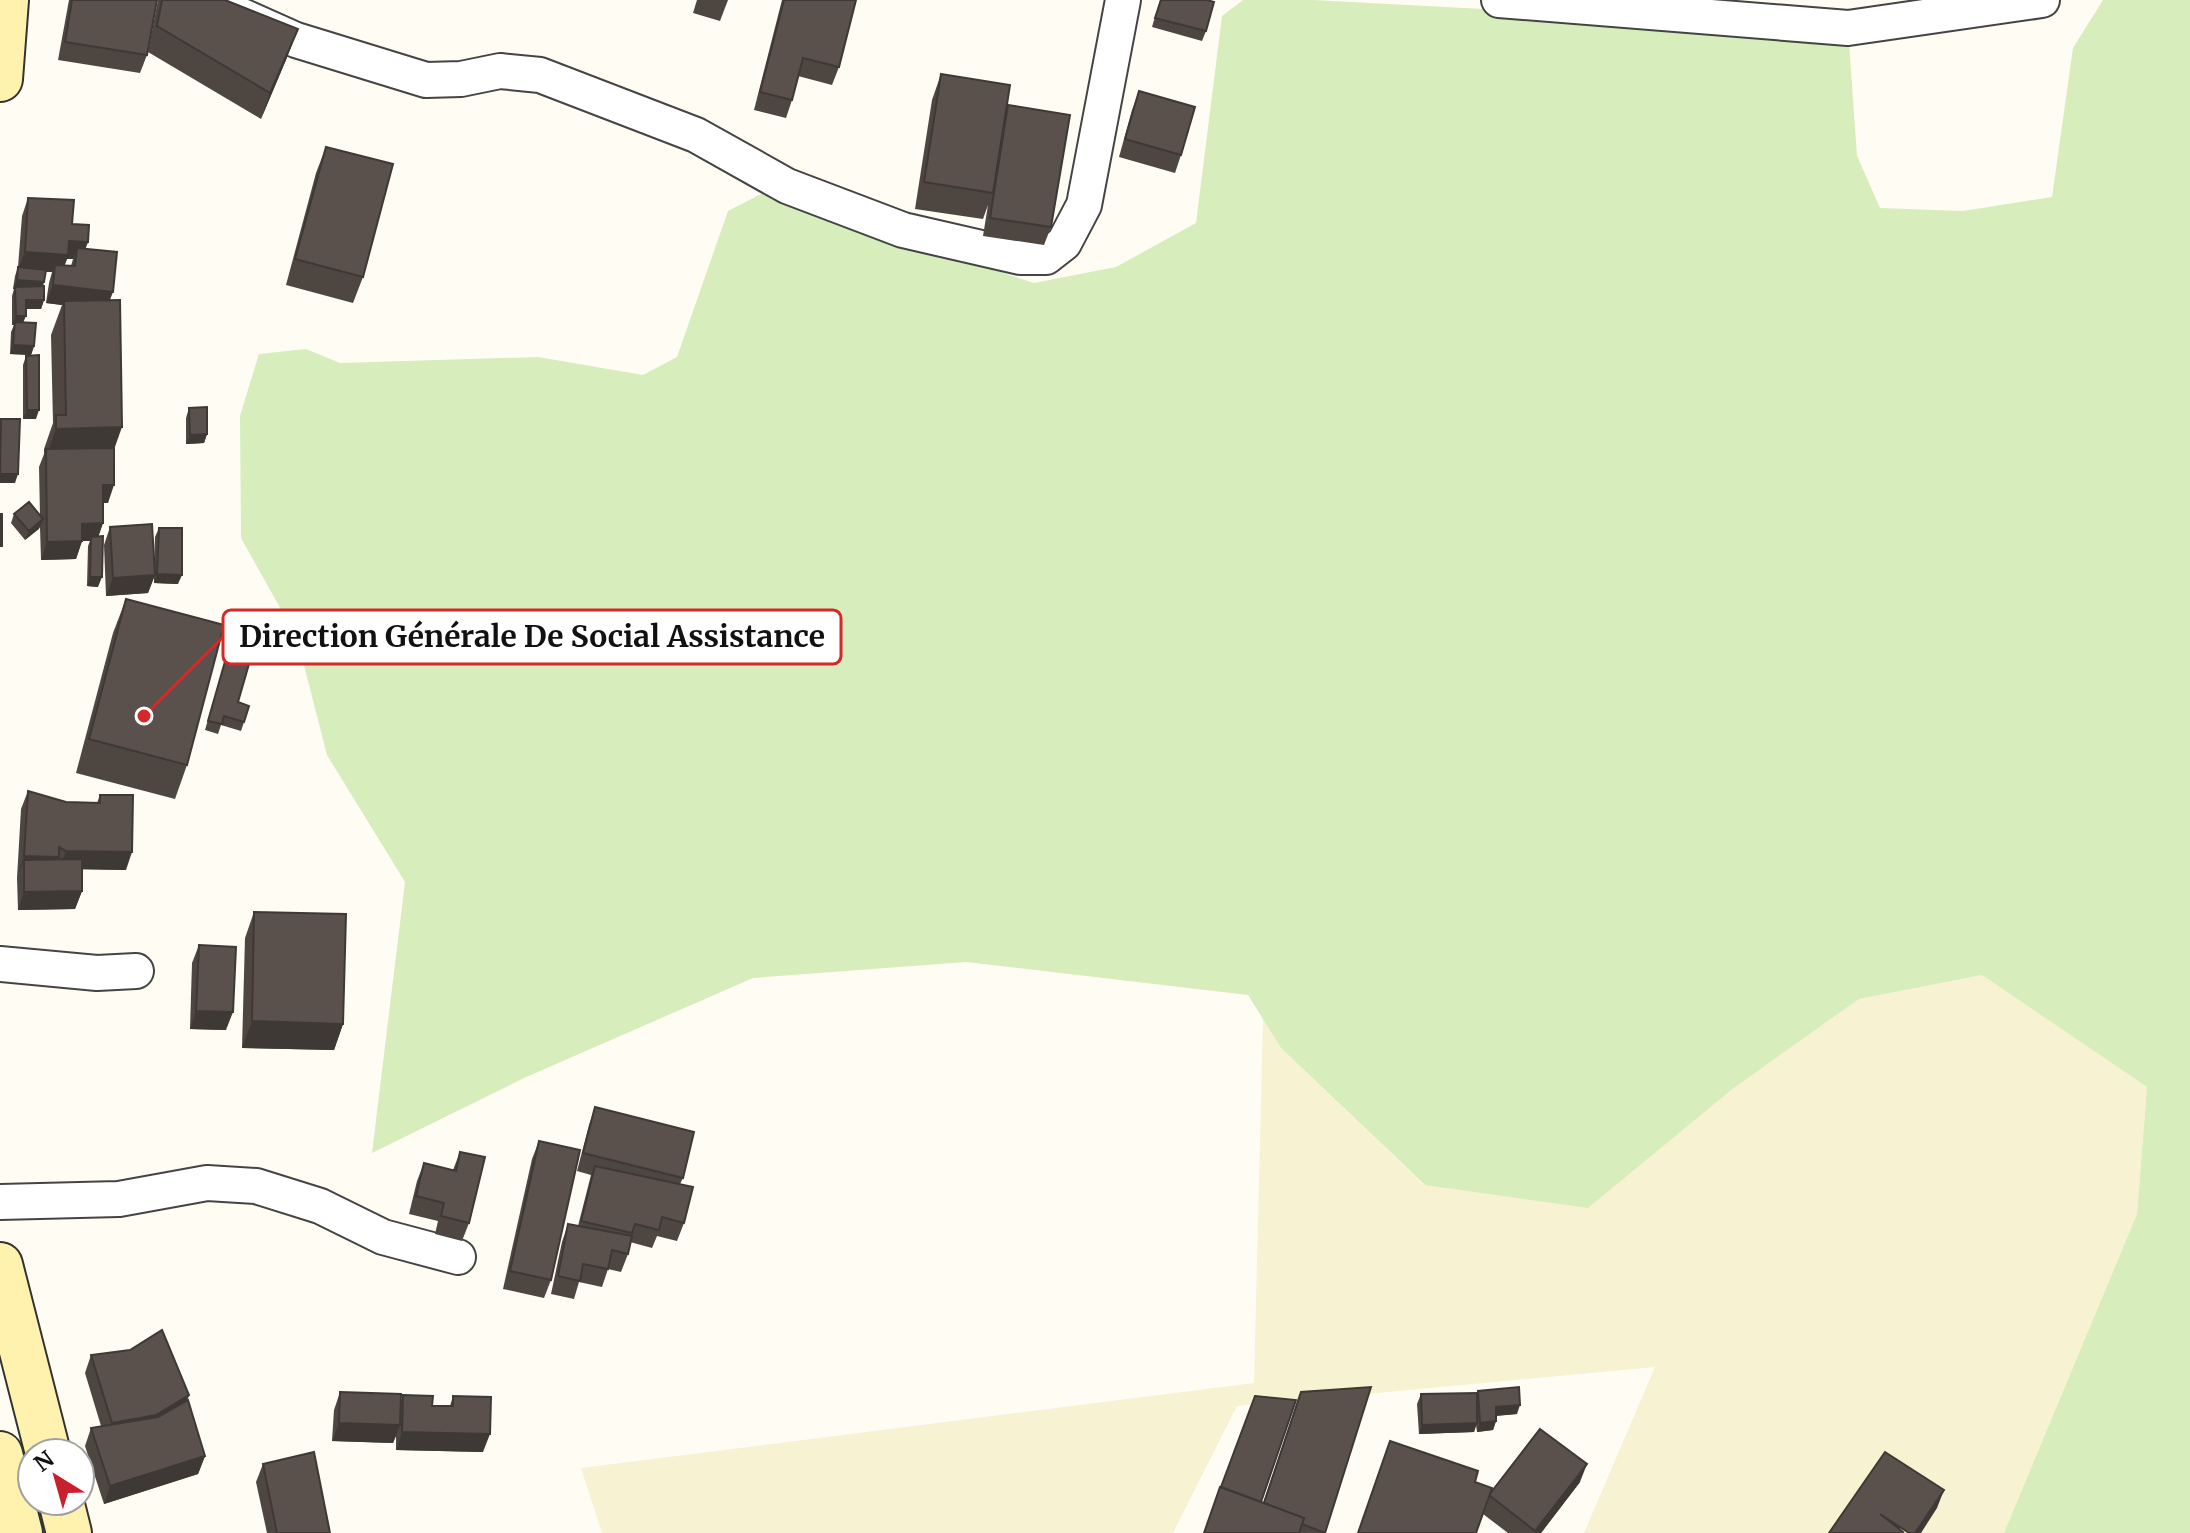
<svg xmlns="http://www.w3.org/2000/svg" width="2190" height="1533" font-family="Merriweather,serif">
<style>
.farmland{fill:#f7f2d2}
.green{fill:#d7edbb}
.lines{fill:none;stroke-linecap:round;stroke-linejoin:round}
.street-casing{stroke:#444;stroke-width:38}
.secondary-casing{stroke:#333;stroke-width:48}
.street{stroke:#fff;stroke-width:34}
.secondary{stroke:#fff2af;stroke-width:44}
.wall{fill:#4d4641;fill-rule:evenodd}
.shaded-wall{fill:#3f3935}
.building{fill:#5a514c;stroke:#3f3935;stroke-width:2}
.leader{fill:none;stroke:#d62828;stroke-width:3}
.callout-dot{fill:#d62828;stroke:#fff;stroke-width:3}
.callout{fill:#fff;stroke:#d62828;stroke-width:3}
.callout-label{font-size:30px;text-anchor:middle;font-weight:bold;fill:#111}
</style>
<rect width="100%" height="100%" fill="#fffcf4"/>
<polygon class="farmland" points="1982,975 2147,1087 2137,1214 2004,1533 1584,1533 1655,1367 1237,1406 1173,1533 602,1533 581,1468 1254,1383 1263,1019 1281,1048 1424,1185 1731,1090 1859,999"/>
<polygon class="green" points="1243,0 1313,0 1848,28 1857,156 1880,208 1963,211 2052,197 2073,48 2103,0 2190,0 2190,1533 2004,1533 2137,1214 2147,1087 1982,975 1859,999 1731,1090 1588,1208 1425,1185 1281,1048 1248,995 966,962 753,978 524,1078 372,1153 405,882 327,755 297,638 241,538 240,416 259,354 306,349 340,363 538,357 643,375 677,357 728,211 761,194 1034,283 1116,267 1196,223 1222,16"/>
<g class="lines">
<defs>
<g id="street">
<polyline points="206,0 296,40 426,80 461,79 500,71 540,75 696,135 787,186 903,230 1020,257 1046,257 1064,243 1084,205 1123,0"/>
<polyline points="1499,0 1848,28 2042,0"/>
<polyline points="0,964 97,973 136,971"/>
<polyline points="0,1202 119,1199 207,1183 256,1186 320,1206 383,1237 458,1257"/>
</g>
<g id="secondary">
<polyline points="0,79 6,0"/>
<polyline points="0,1265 48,1453"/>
<polyline points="0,1454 20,1533"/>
<polyline points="61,1501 69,1533"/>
</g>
</defs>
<use href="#street" class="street-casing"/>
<use href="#secondary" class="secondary-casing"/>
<use href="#street" class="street"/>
<use href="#secondary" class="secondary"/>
</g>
<g class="wall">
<polygon points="69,0 157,0 147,55 140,73 58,60"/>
<polygon points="158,0 225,0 288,55 261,119 148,52"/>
<polygon points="697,0 728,0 720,21 693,13"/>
<polygon points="782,0 856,0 839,67 832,85 798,76 792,100 786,118 754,110"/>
<polygon points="1160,0 1207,0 1206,31 1202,41 1152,27"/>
<polygon points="941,74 1005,114 1008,105 1051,227 1044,245 983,236 988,205 983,219 915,209 932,100"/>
<polygon points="1139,91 1181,155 1175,173 1119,157 1132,110"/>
<polygon points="326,147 363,277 353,303 286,285 316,173"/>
<path d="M28 198 72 224 88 242 85 249 110 300 114 450 108 503H103V523L98 536V587L87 586 88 546 90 541H82L76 559 41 560 40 527 25 540 11 523 14 514 40 516 39 467 44 454V449L53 423 51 335 62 305 46 303 49 283 52 272H46L43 286 44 300 41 309H26L23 323 34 346 31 355 10 354 11 332 14 325H12V296L14 289H13L15 276 18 267 22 216ZM67 259H73L71 266 64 265Z"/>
<polygon points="26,356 36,419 23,419 23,365"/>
<polygon points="189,408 207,434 204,443 186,444 186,418"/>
<polygon points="110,527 154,568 155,537 159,528 178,584 154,583 154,577 148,593 106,596 104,545"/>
<polygon points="126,599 187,765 175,799 76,773 113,633"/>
<polygon points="226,658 244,722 241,731 221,725 218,734 205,730"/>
<polygon points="28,791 66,802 97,803 100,795 126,870 82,869 82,891 75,909 18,910 17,878 21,809"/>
<polygon points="254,912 343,1024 334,1050 242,1048 245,938"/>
<polygon points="199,945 226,1030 190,1029 192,963"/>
<polygon points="595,1107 683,1178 680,1184 684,1223 677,1241 657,1236 652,1248 630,1242 628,1254 621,1272 608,1269 602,1287 579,1282 574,1299 551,1294 562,1242 568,1224 578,1226 591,1175 577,1171 589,1125"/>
<polygon points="539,1141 551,1280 544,1298 503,1289 532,1159"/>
<polygon points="460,1152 469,1223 462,1241 435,1234 438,1221 409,1214 417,1181 424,1163 453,1170"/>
<polygon points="91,1355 189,1395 187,1401 205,1456 198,1474 104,1504 85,1446 91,1428 101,1426 85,1373"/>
<polygon points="1478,1391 1517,1414 1496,1416 1496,1421 1493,1430 1477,1432 1476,1425 1474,1432 1419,1434 1417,1404 1421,1394 1477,1394"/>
<polygon points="340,1392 401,1401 403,1395 432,1406 450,1406 453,1396 483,1452 396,1450 396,1436 393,1443 332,1441 334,1410"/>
<polygon points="1301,1392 1325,1533 1204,1533 1261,1502 1263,1503"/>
<polygon points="263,1464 330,1533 267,1533 256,1482"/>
<polygon points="1475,1482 1490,1494 1580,1482 1541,1533 1508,1533 1483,1514"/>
</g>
<g class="shaded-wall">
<polygon points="298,29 288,55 261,119 270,93"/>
<polygon points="69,241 88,242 81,260 77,248 73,259 67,259 62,273 55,265 52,272 18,270 25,252"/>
<polygon points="17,280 44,282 41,292 13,289"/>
<polygon points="53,285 113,292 106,310 64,301 62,305 46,303"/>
<polygon points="26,300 44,300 41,309 22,309"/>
<polygon points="16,316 26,316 22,325 12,325"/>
<polygon points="13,345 34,346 31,355 10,354"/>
<polygon points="27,410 39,410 36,419 23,419"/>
<polygon points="122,427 110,461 46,458 56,429"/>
<polygon points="207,434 204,443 186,444 190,435"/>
<polygon points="0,474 18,474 15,483 0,483"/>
<polygon points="103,485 114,485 108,503 96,503"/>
<polygon points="43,519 39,529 25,540 29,531"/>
<polygon points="103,523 97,541 91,537 90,541 82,541 76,559 41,560 47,542 82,524"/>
<polygon points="157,574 182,575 178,584 154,583"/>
<polygon points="155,575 148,593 106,596 113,578"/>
<polygon points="90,577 102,577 98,587 87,586"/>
<polygon points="66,851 132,852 126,870 59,869"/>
<polygon points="24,856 59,857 52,875 24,860 18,874"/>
<polygon points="82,891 75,909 18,910 24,892"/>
<polygon points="196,1011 233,1012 226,1030 190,1029"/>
<polygon points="252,1021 343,1024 334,1050 242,1048"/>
<polygon points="189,1395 182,1413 105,1441 112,1423"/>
<polygon points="1520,1405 1517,1414 1492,1416 1496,1407"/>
<polygon points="1496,1421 1493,1430 1477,1432 1480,1423"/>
<polygon points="339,1423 400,1425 393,1443 332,1441"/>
<polygon points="1477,1423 1474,1432 1419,1434 1422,1425"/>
<polygon points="402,1432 490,1434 483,1452 396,1450"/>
<polygon points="205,1456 198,1474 104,1504 110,1486"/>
<polygon points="1587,1464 1580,1482 1541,1533 1535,1533"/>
<polygon points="1944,1490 1937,1508 1921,1533 1915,1533"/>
</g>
<g class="building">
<polygon points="72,0 157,0 147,55 65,42"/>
<polygon points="162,0 225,0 298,29 270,93 157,26"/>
<polygon points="784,0 856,0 839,67 803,58 792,100 760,92"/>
<polygon points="1161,0 1207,0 1214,2 1206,31 1155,18"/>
<polygon points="941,74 1010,85 993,193 924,182"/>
<polygon points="1139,91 1195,107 1181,155 1125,139"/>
<polygon points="1008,105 1070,115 1051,227 990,218"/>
<polygon points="326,147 393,164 363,277 295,259"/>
<polygon points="28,198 74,200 72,224 89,225 88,242 69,241 68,255 25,252"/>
<polygon points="77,248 117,252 113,292 53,285 55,265 75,266"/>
<polygon points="18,267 46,270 44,282 17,280"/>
<polygon points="44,286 44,300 26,300 26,316 16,316 15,287"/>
<polygon points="120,300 122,427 56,429 56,415 66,415 64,301"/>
<polygon points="15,322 36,323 34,346 13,345"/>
<polygon points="39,355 39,410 27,410 26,356"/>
<polygon points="207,407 207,434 190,435 189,408"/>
<polygon points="1,419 20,419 18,474 0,474"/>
<polygon points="114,448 114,485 103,485 103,523 82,524 82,541 47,542 46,449"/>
<polygon points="29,502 43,519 29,531 14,514"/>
<rect x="0" y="514" width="2" height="32"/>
<polygon points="152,524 155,575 113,578 110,527"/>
<polygon points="159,528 182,528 182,575 157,574"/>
<polygon points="103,536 102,577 90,577 91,537"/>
<polygon points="126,599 224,625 187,765 89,739"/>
<polygon points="226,658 249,664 238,702 249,706 244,722 224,716 222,724 208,721"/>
<polygon points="28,791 66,802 100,803 100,795 133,795 132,852 66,851 59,847 59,857 24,856"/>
<polygon points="82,859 82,891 24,892 24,860"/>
<polygon points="254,912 346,914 343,1024 252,1021"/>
<polygon points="199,945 236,947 233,1012 196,1011"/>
<polygon points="595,1107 694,1132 683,1178 583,1153"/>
<polygon points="539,1141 580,1150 551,1280 510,1271"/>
<polygon points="460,1152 485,1157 469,1223 441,1216 444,1203 416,1196 424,1163 456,1171"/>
<polygon points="595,1166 693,1187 684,1223 662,1217 659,1230 635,1224 632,1233 581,1221"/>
<polygon points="568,1224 632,1236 628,1254 612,1250 608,1269 583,1264 580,1281 558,1276"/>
<polygon points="162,1330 189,1395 156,1415 112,1423 91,1355 130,1350"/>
<polygon points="1371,1387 1325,1533 1302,1524 1304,1518 1264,1503 1301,1392"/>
<polygon points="1519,1387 1520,1405 1496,1407 1496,1421 1480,1423 1478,1391"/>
<polygon points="340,1392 401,1394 400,1425 339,1423"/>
<polygon points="1477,1393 1477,1423 1422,1425 1421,1394"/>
<polygon points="403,1395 433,1396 432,1406 453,1406 453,1396 491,1397 490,1434 402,1432"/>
<polygon points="1255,1396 1296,1400 1261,1502 1221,1487"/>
<polygon points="188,1400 205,1456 110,1486 91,1428 158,1417"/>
<polygon points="1540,1429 1587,1464 1535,1531 1489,1495"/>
<polygon points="1390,1441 1478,1471 1475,1482 1492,1488 1476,1533 1358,1533"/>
<polygon points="314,1452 330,1533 277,1533 263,1464"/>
<polygon points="1885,1452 1944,1490 1915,1533 1909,1533 1880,1514 1903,1532 1902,1533 1829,1533"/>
<polygon points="1220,1487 1304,1518 1299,1533 1204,1533"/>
</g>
<path class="leader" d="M144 716L223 637"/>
<circle class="callout-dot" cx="144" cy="716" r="8"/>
<rect class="callout" x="223" y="610" width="618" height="54" rx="8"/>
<g class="callout-label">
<text x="532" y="647">Direction Générale De Social Assistance</text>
</g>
<g transform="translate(56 1477) rotate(323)"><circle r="38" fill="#ffffff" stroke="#a0a0a0" stroke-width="2"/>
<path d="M0-6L14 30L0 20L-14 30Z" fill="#ca1f2f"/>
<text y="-12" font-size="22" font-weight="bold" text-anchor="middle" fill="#111111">N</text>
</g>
</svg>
